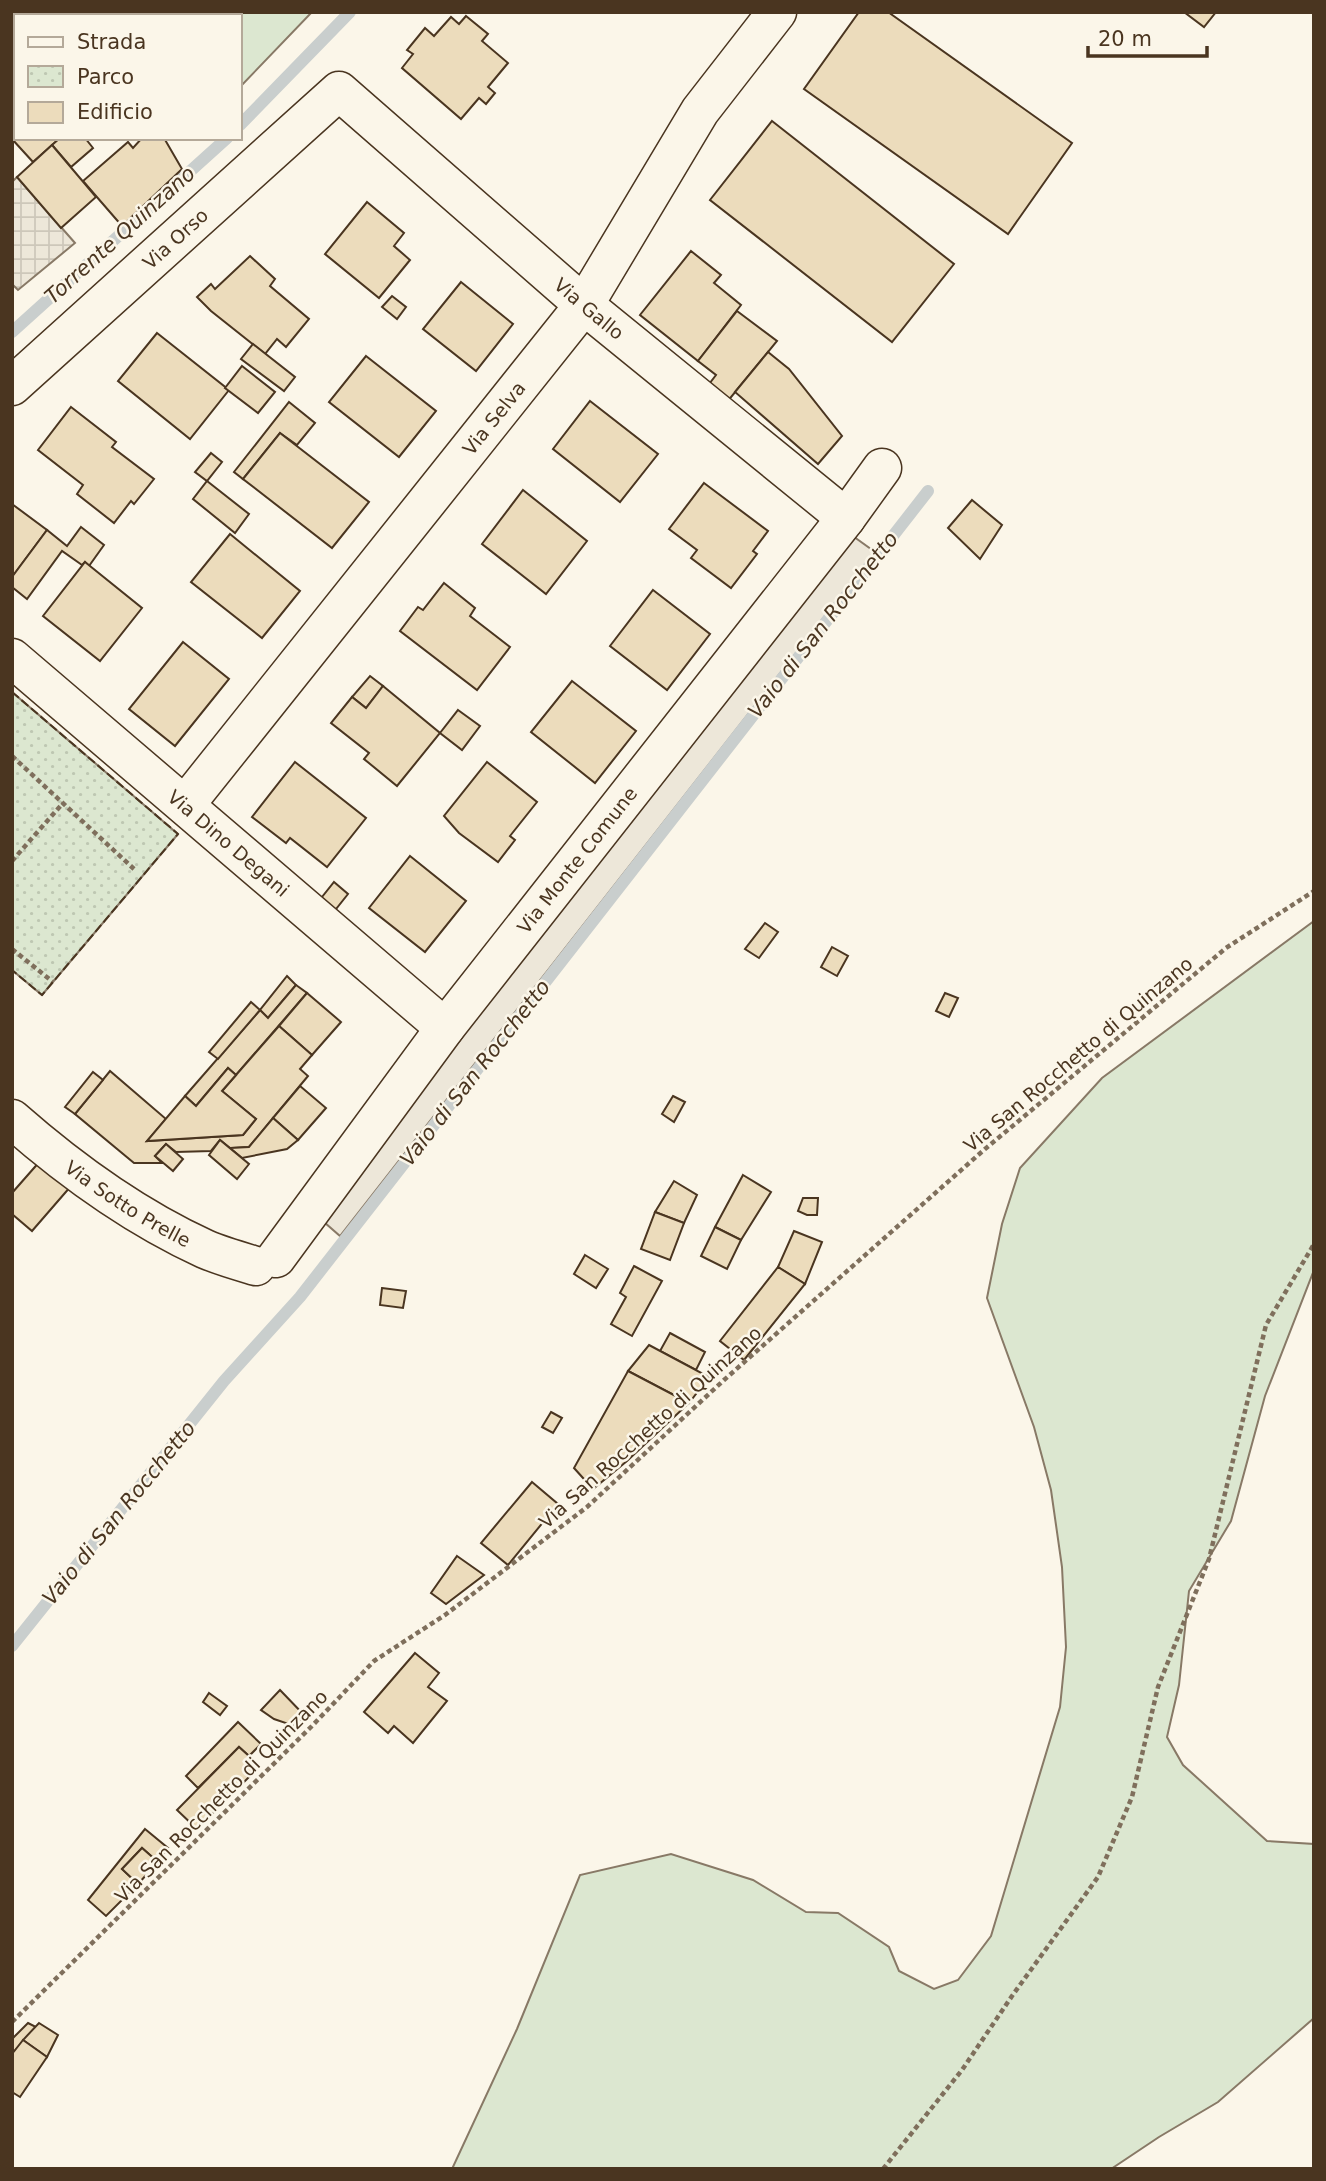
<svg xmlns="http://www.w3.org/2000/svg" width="1326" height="2181" font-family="'DejaVu Sans',sans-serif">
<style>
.grass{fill:#dce7d0;stroke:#887966;stroke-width:2}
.park{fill:url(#park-dots);stroke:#887966;stroke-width:2}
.parking{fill:#ede7d9;stroke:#887966;stroke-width:2}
.plaza{fill:url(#plaza-grid);stroke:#887966;stroke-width:2}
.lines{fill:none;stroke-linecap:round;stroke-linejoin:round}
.stream{stroke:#c9cecd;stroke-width:12}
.building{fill:#ecdcbc;stroke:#4a3520;stroke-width:2}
.minor-casing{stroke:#4a3520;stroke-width:41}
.path{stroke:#7f6f5c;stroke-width:4.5;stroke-dasharray:5 3.5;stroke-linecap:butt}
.minor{stroke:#fbf6e9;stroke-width:38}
.fence{stroke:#4a3520;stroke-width:2;stroke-dasharray:9 3.5;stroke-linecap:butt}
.labels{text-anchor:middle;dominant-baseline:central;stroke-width:5;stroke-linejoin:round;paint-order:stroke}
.street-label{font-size:19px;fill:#4a3520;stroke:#fbf6e9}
.water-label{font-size:21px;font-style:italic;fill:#4a3520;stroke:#fbf6e9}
</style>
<defs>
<pattern id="park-dots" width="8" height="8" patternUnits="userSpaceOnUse" patternTransform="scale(1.75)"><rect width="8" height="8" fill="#dce7d0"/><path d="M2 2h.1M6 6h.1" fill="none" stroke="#bec7b2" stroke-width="1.8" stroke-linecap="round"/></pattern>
<pattern id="plaza-grid" width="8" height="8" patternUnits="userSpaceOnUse" patternTransform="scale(1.75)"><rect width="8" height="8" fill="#ede7d9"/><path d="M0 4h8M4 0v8" fill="none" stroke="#cdc7ba"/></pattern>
</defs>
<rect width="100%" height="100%" fill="#fbf6e9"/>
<g class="grass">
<polygon points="144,12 312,12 240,87 240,16 141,16"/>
<polygon points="1314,921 1314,1270 1265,1396 1231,1521 1189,1591 1179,1685 1167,1737 1183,1765 1267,1841 1314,1844 1314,2018 1218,2102 1159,2137 1111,2169 452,2169 517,2029 580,1875 671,1854 753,1880 806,1912 838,1913 889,1947 899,1971 934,1989 958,1980 991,1936 1060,1707 1066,1647 1062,1567 1051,1490 1034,1427 987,1298 1002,1224 1020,1168 1102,1078"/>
</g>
<polygon class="park" points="12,692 178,834 42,995 12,970"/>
<polygon class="parking" points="843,529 875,552 340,1236 316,1215"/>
<polygon class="plaza" points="17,177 75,243 18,290 12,284 12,182"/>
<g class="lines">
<g class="stream">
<polyline points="240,125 350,12"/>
<polyline points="12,332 227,138"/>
<polyline points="12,1646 224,1381 300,1297 928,491"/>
</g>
</g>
<g class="building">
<polygon points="859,12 888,12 1072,143 1008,234 804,89"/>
<polygon points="1184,12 1216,12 1204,27"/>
<polygon points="466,16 488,34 482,41 508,63 488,87 495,93 486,104 479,98 461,119 402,68 413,54 407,50 425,28 434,36 451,17 459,24"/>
<polygon points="772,121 954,264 892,342 710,200"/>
<polygon points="16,123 16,138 60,138 33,162 12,139 12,126"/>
<polygon points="60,138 85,138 93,148 71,167 52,145"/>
<polygon points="142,138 164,138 182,169 122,226 83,181 128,142 133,148"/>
<polygon points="52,145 96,197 61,228 17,177"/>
<polygon points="367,202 404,233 394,246 410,260 379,298 325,254"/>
<polygon points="691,251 721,275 714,283 741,305 698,361 640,315"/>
<polygon points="250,256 275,279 270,286 309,319 286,347 277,339 265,354 211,311 197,297 211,284 215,289"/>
<polygon points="461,282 513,324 476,371 423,329"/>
<polygon points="392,296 406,307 397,319 382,307"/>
<polygon points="737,311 777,341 718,413 700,396 716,375 698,361"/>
<polygon points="157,333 229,390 190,439 118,381"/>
<polygon points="253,344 295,377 284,391 241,359"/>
<polygon points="768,352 789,369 842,436 818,464 735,392"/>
<polygon points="366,356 436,411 399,457 329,402"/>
<polygon points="242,366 275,392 258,413 225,388"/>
<polygon points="590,401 658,454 620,502 553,449"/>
<polygon points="289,402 315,423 297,445 280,433 243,479 234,472"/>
<polygon points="71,407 116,442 112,447 154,479 134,504 131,501 114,523 77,494 83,485 38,450"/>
<polygon points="280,433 369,502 332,548 243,479"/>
<polygon points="211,453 222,462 207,481 195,472"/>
<polygon points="207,481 249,514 235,533 193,499"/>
<polygon points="704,483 768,531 753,551 757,554 731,588 691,558 697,550 669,529"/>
<polygon points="523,490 587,541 546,594 482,544"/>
<polygon points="972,500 1002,525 980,559 948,528"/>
<polygon points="12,504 47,530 12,577"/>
<polygon points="81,527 104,545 89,566 85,562 82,565 62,551 27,599 12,587 12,577 47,530 67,546"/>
<polygon points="230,534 300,591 262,638 191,582"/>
<polygon points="85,562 142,608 100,661 43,616"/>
<polygon points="444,583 475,608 470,616 510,647 477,690 400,631 418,607 423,610"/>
<polygon points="653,590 710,634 667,690 610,646"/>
<polygon points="183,642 229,679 175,746 129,709"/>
<polygon points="370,676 383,686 366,708 352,697"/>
<polygon points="572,681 636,731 595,783 531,732"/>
<polygon points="383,686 440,733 397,786 364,759 369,753 331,723 352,697 366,708"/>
<polygon points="458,710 480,726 462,750 440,733"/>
<polygon points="295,762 366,818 327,867 290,838 286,843 252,817"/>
<polygon points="487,762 537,802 510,836 515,840 498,862 459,833 444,816"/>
<polygon points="410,856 466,901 425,952 369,908"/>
<polygon points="334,882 348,894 332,914 318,902"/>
<polygon points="765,923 778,932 759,958 745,949"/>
<polygon points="832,947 848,956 837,976 821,967"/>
<polygon points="287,976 296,985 268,1018 260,1010"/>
<polygon points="296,985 307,993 236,1075 228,1068 196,1106 185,1096 260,1010 268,1018"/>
<polygon points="307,993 341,1022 312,1055 279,1026"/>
<polygon points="945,993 958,998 949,1017 936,1011"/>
<polygon points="251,1002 260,1010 218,1059 209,1052"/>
<polygon points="279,1026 312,1055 300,1069 308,1076 249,1147 230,1148 220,1140 211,1151 176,1152 166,1144 155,1156 162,1163 134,1163 75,1114 110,1071 166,1119 147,1141 243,1135 256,1119 222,1091"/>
<polygon points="228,1068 236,1075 222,1091 256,1119 243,1135 147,1141 185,1096 196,1106"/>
<polygon points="93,1072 103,1080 75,1114 65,1107"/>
<polygon points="300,1086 326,1108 298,1140 273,1118"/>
<polygon points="673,1096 685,1102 674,1122 662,1114"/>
<polygon points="273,1118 298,1140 287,1149 242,1158 230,1148 249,1147"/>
<polygon points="220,1140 249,1164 237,1179 209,1155"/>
<polygon points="166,1144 183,1159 173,1171 155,1156"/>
<polygon points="41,1160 71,1186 32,1231 12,1214 12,1193"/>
<polygon points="743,1175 771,1192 741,1240 715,1227"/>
<polygon points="674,1181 697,1195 684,1223 655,1212"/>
<polygon points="803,1198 818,1198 817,1215 807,1215 798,1211"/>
<polygon points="655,1212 684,1223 670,1260 641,1249"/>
<polygon points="715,1227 741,1240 727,1269 701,1256"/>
<polygon points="794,1231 822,1242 805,1284 778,1267"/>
<polygon points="585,1255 608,1269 596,1288 574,1274"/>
<polygon points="634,1266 662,1281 632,1336 611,1324 626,1297 620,1293"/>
<polygon points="778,1267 805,1284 744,1360 720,1341"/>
<polygon points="382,1288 406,1291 403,1308 380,1305"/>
<polygon points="670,1333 705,1352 696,1370 660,1351"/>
<polygon points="649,1345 709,1377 689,1403 628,1371"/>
<polygon points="628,1371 689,1403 627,1461 593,1489 574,1468"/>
<polygon points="551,1412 562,1418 553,1433 542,1427"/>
<polygon points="532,1482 558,1504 508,1565 481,1543"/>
<polygon points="457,1556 484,1575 446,1604 431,1593"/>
<polygon points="415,1653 439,1673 428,1687 447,1701 413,1743 394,1726 388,1733 364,1712"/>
<polygon points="280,1690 305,1716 291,1728 286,1723 274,1719 261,1710"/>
<polygon points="209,1693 227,1706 220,1715 203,1702"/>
<polygon points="238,1722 261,1744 249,1756 239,1747 198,1788 186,1776"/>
<polygon points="239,1747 260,1766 197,1829 177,1810"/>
<polygon points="145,1829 168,1848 158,1862 142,1848 122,1869 138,1884 106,1916 88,1900"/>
<polygon points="142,1848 158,1862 138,1884 122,1869"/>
<polygon points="28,2023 36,2027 12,2054 12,2039"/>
<polygon points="39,2023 58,2035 47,2057 23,2040"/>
<polygon points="23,2040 47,2057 20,2097 12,2092 12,2054"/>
</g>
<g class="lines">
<defs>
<g id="minor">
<path id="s1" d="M12 386 339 91 584 305 846 518"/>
<path id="s2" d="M12 658 445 1028"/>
<path id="s3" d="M185 805 584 305 700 111 777 12"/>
<path id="s4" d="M12 1119C70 1170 135 1217 205 1249 221 1256 239 1261 256 1266"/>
<path id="s5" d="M276 1258 445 1028 846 518 882 468"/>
</g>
</defs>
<use href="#minor" class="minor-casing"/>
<g class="path">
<polyline points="12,756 134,869"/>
<polyline points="12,861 63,803"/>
<polyline points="12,949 53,982"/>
<polyline points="12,2022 312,1726 374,1661 445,1615 587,1507 724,1380 985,1149 1226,948 1314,891"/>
<polyline points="883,2169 962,2070 1012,1996 1098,1877 1132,1797 1158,1687 1209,1559 1266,1325 1314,1244"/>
</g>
<use href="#minor" class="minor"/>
<polyline class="fence" points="12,692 178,834 42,995 12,970"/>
</g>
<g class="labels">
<g class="street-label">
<text stroke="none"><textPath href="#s1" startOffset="220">Via Orso</textPath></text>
<text stroke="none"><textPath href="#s1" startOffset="772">Via Gallo</textPath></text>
<text stroke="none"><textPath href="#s3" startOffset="495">Via Selva</textPath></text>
<text stroke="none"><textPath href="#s2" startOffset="285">Via Dino Degani</textPath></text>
<text stroke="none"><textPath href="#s5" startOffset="499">Via Monte Comune</textPath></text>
<text transform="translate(1078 1054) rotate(-40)">Via San Rocchetto di Quinzano</text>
<text stroke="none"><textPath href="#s4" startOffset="144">Via Sotto Prelle</textPath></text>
<text transform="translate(650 1427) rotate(-42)">Via San Rocchetto di Quinzano</text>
<text transform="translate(221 1796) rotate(-45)">Via San Rocchetto di Quinzano</text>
</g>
<g class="water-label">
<text transform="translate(120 235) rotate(-42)">Torrente Quinzano</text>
<text transform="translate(823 625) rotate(-52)">Vaio di San Rocchetto</text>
<text transform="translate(475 1073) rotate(-52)">Vaio di San Rocchetto</text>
<text transform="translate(119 1513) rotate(-51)">Vaio di San Rocchetto</text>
</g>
</g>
<rect width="1326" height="2181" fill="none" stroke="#4a3520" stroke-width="28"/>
<rect x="14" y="14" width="228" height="126" fill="#fbf6e9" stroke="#b4a999" stroke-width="2"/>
<rect x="28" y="37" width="35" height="10" fill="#fbf6e9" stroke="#b4a999" stroke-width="2"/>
<text x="77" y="49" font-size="21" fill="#4a3520">Strada</text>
<rect x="28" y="66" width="35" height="21" fill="url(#park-dots)" stroke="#b4a999" stroke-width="2"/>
<text x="77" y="84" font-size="21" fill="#4a3520">Parco</text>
<rect x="28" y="102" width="35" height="21" fill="#ecdcbc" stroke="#b4a999" stroke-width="2"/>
<text x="77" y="119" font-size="21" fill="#4a3520">Edificio</text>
<path d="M1088 46v10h119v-10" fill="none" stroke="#4a3520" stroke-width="3.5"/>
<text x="1098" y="46" font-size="21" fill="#4a3520" stroke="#fbf6e9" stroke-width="5" paint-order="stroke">20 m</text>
</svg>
